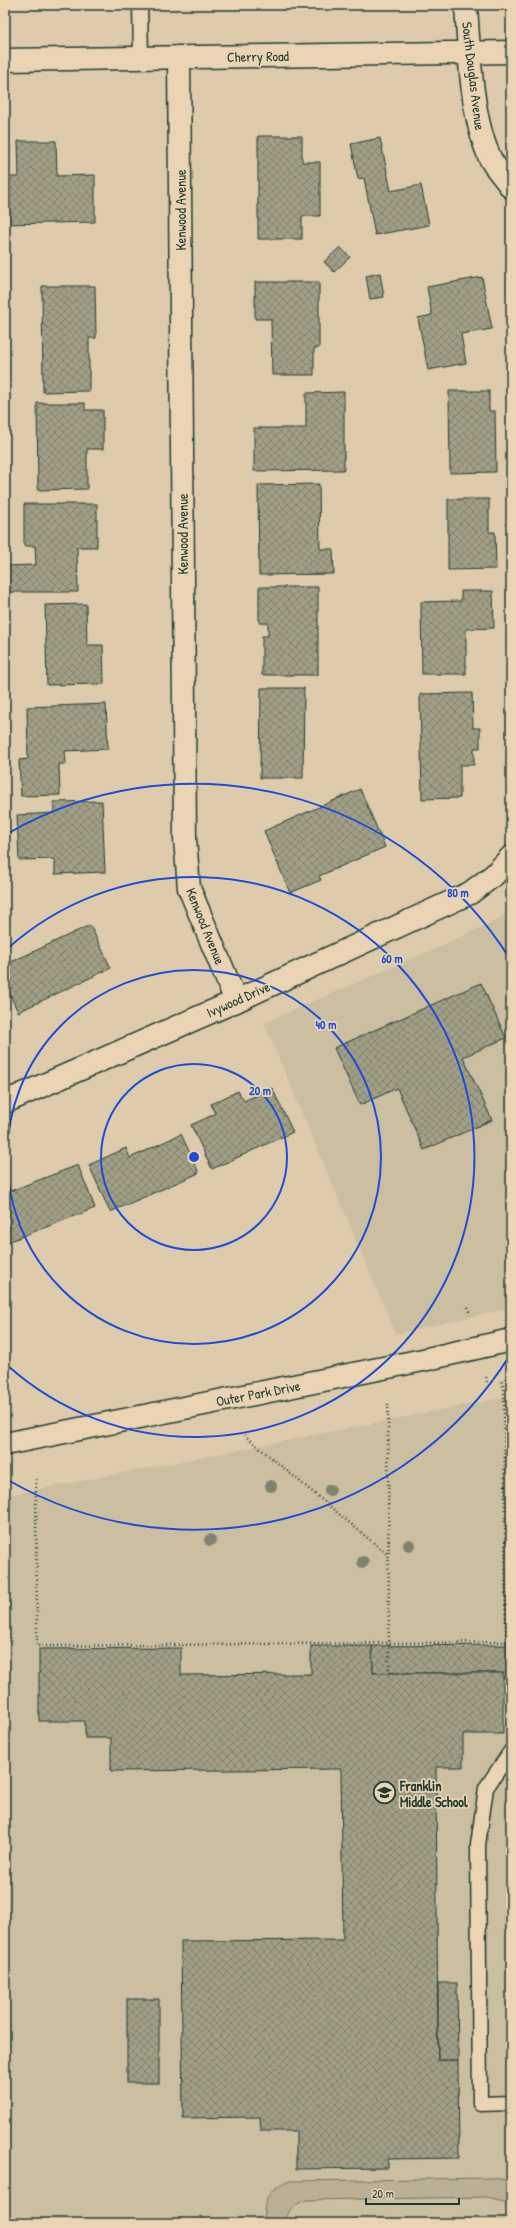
<svg xmlns="http://www.w3.org/2000/svg" width="516" height="2228" font-family="'Patrick Hand',sans-serif">
<style>
.built{fill:#ccbea1}
.pitch{fill:#bbb095;stroke:#6d7664}
.building{fill:url(#building-cross-hatch);stroke:#1f3d34}
.lines{fill:none;stroke-linecap:round;stroke-linejoin:round}
.service-casing{stroke:#1f3d34;stroke-width:17}
.minor-casing{stroke:#1f3d34;stroke-width:25}
.tertiary-casing{stroke:#1f3d34;stroke-width:25}
.path{stroke:#1f3d34;stroke-width:2.5;stroke-dasharray:1 3;stroke-linecap:butt}
.service{stroke:#ead4b3;stroke-width:14}
.minor{stroke:#ead4b3;stroke-width:22}
.tertiary{stroke:#ead4b3;stroke-width:22}
.tree{fill:#7e8370}
.ring{fill:none;stroke:#1d4ed8;stroke-width:2}
.labels{text-anchor:middle;dominant-baseline:central;stroke-width:3.5;stroke-linejoin:round;paint-order:stroke}
.street-label{font-size:14px;fill:#1f3d34;stroke:#ead4b3}
.poi-label{font-size:14px;font-weight:bold;fill:#1f3d34;stroke:#ead4b3;text-anchor:start}
.centre{fill:#1d4ed8;stroke:#ead4b3;stroke-width:2}
.ring-label{font-size:12px;text-anchor:middle;font-weight:bold;fill:#1d4ed8;stroke:#ead4b3;stroke-width:3.5;stroke-linejoin:round;paint-order:stroke}
</style>
<defs>
<pattern id="building-cross-hatch" width="8" height="8" patternUnits="userSpaceOnUse"><rect width="8" height="8" fill="#a39f87"/><path d="M0 0l8 8M0 8l8-8" fill="none" stroke="#84836f"/></pattern>
</defs>
<rect width="100%" height="100%" fill="#decbac"/>
<filter id="ink" filterUnits="userSpaceOnUse"><feTurbulence type="fractalNoise" baseFrequency=".025" numOctaves="2"/><feDisplacementMap in="SourceGraphic" scale="8" xChannelSelector="R" yChannelSelector="G"/><feConvolveMatrix kernelMatrix="1 2 1 2 8 2 1 2 1" color-interpolation-filters="sRGB"/></filter>
<g filter="url(#ink)">
<g class="built">
<polygon points="511,909 511,1308 396,1334 264,1023 441,946 499,919"/>
<polygon points="511,1396 511,2223 5,2223 5,1496"/>
</g>
<path class="pitch" d="M492 2178 506 2180 511 2183V2210C505 2201 497 2199 487 2197L307 2200C296 2203 286 2211 284 2223H263C264 2199 267 2190 290 2181Z"/>
<g class="building">
<polygon points="258,136 302,136 302,162 320,162 320,216 302,216 302,239 258,239"/>
<polygon points="380,138 391,191 421,185 429,225 375,235 364,178 358,179 351,144"/>
<polygon points="18,141 56,141 57,176 95,175 95,222 5,224 5,177 19,177"/>
<polygon points="340,247 350,257 334,272 324,262"/>
<polygon points="380,273 384,297 370,299 366,276"/>
<polygon points="482,277 492,329 461,334 466,363 428,370 418,318 432,315 427,287"/>
<polygon points="255,282 319,282 319,348 314,348 314,375 272,375 271,319 255,319"/>
<polygon points="42,286 95,286 96,338 89,338 89,391 43,392"/>
<polygon points="449,391 489,391 489,411 495,411 496,472 450,473"/>
<polygon points="344,392 344,470 254,471 254,428 306,428 306,393"/>
<polygon points="37,403 85,403 85,410 103,410 103,449 87,449 87,489 38,490"/>
<polygon points="319,484 320,549 333,549 334,574 259,575 258,485"/>
<polygon points="448,499 489,499 489,532 495,532 496,569 448,570"/>
<polygon points="24,504 97,504 97,547 77,547 78,592 5,592 5,566 36,565 35,546 24,546"/>
<polygon points="259,587 318,587 318,675 262,675 262,636 268,636 268,623 259,623"/>
<polygon points="461,591 493,591 494,628 466,629 466,674 422,674 421,602 461,601"/>
<polygon points="86,604 87,645 103,645 104,684 47,685 45,605"/>
<polygon points="261,688 304,688 303,778 260,778"/>
<polygon points="472,693 473,728 480,728 480,748 474,748 474,765 460,765 460,798 422,799 420,694"/>
<polygon points="106,704 108,749 65,751 66,764 59,764 60,795 21,796 19,760 28,759 27,707"/>
<polygon points="360,789 385,847 319,876 321,880 290,893 264,831"/>
<polygon points="102,801 105,872 55,874 55,859 19,860 17,815 54,813 53,802"/>
<polygon points="90,925 111,968 18,1012 5,984 5,965"/>
<polygon points="481,983 506,1038 463,1057 492,1120 424,1150 397,1088 360,1105 334,1048"/>
<polygon points="272,1088 293,1132 212,1169 191,1125 215,1114 211,1104 238,1091 244,1101"/>
<polygon points="181,1134 199,1173 110,1212 89,1165 126,1148 130,1158"/>
<polygon points="78,1165 95,1208 5,1243 5,1193"/>
<polygon points="510,1645 510,1678 503,1678 503,1673 373,1673 372,1646"/>
<polygon points="311,1646 372,1646 373,1673 503,1673 503,1734 463,1734 463,1767 436,1767 438,2060 458,2060 459,2158 388,2159 388,2168 296,2169 296,2131 261,2131 260,2117 183,2118 181,1941 343,1940 341,1769 111,1771 111,1738 85,1738 85,1721 39,1721 39,1649 181,1648 181,1675 311,1674"/>
<polygon points="438,1983 457,1983 458,2060 438,2060"/>
<rect x="127" y="1999" width="32" height="84"/>
</g>
<g class="lines">
<defs>
<g id="service">
<polyline points="140,5 141,57"/>
<polyline points="511,1751 486,1788 478,1845 480,2104 511,2103"/>
</g>
<g id="minor">
<path d="M466 5C469 50 471 120 491 160 496 169 505 178 511 187"/>
<polyline points="179,57 185,839 189,888 236,1001"/>
<polyline points="5,60 511,52"/>
<polyline points="5,1102 236,1001 470,893 494,875 511,857"/>
</g>
<polyline id="tertiary" points="5,1444 423,1360 511,1340"/>
</defs>
<use href="#service" class="service-casing"/>
<use href="#minor" class="minor-casing"/>
<use href="#tertiary" class="tertiary-casing"/>
<g class="path">
<polyline points="468,1307 470,1315"/>
<polyline points="486,1377 487,1382"/>
<polyline points="388,1404 389,1673"/>
<polyline points="244,1435 387,1554"/>
<polyline points="36,1479 37,1646 506,1642 504,1389 501,1379"/>
</g>
<use href="#service" class="service"/>
<use href="#minor" class="minor"/>
<use href="#tertiary" class="tertiary"/>
</g>
<g class="tree">
<circle cx="271" cy="1486" r="6"/>
<circle cx="330" cy="1490" r="6"/>
<circle cx="210" cy="1540" r="6"/>
<circle cx="409" cy="1545" r="6"/>
<circle cx="363" cy="1562" r="6"/>
</g>
</g>
<g class="ring">
<circle cx="194" cy="1157" r="93"/>
<circle cx="194" cy="1157" r="187"/>
<path d="M7 949A280 280 0 1 1 7 1365"/>
<path d="M510 1355A373 373 0 0 1 8 1480M7 834A373 373 0 0 1 510 959"/>
</g>
<defs>
<symbol id="school-ring" viewBox="-11 -11 22 22"><circle r="9.5" fill="#ead4b3" stroke="#1f3d34" stroke-width="1.5"/><path d="M0-5L7-2L0 1L-7-2ZM-4 1L0 2.5L4 1V4Q0 6-4 4Z" fill="#1f3d34"/></symbol>
</defs>
<g fill-rule="evenodd">
<use href="#school-ring" x="372" y="1780" width="25" height="25"/>
</g>
<g class="labels">
<g class="street-label">
<text transform="translate(258 56) rotate(-1)">Cherry Road</text>
<text transform="translate(474 76) rotate(83)">South Douglas Avenue</text>
<text transform="translate(180 210) rotate(-90)">Kenwood Avenue</text>
<text transform="translate(182 534) rotate(-90)">Kenwood Avenue</text>
<text transform="translate(206 926) rotate(68)">Kenwood Avenue</text>
<text transform="translate(238 999) rotate(-24)">Ivywood Drive</text>
<text transform="translate(258 1393) rotate(-11)">Outer Park Drive</text>
</g>
<g class="poi-label">
<text x="400" y="1785">Franklin<tspan x="400" dy="16">Middle School</tspan></text>
</g>
</g>
<circle cx="194" cy="1157" r="6" class="centre"/>
<g class="ring-label">
<text x="458" y="897">80 m</text>
<text x="392" y="963">60 m</text>
<text x="326" y="1029">40 m</text>
<text x="260" y="1095">20 m</text>
</g>
<rect width="516" height="2228" fill="none" stroke="#ead4b3" stroke-width="20"/>
<rect x="10" y="10" width="496" height="2208" fill="none" stroke="#1f3d34" stroke-width="1.5" filter="url(#ink)"/>
<path d="M366 2198v6h93v-6" fill="none" stroke="#1f3d34" stroke-width="2"/>
<text x="372" y="2198" font-size="12" fill="#1f3d34" stroke="#ead4b3" stroke-width="3" paint-order="stroke">20 m</text>
</svg>
